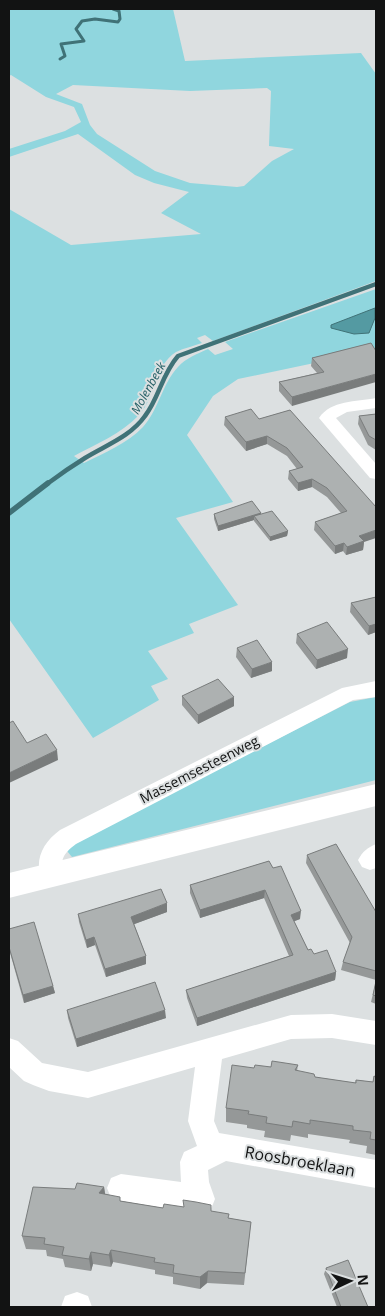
<svg xmlns="http://www.w3.org/2000/svg" width="385" height="1316" font-family="'Open Sans',sans-serif">
<style>
.green{fill:#90d6de;fill-rule:evenodd}
.water{fill:#549aa2;stroke:#407277}
.lines{fill:none;stroke-linecap:round;stroke-linejoin:round}
.stream-far2{stroke:#407277;stroke-width:3}
.stream-far1{stroke:#407277;stroke-width:4.5}
.stream{stroke:#407277;stroke-width:5.5}
.minor{fill:#fff;fill-rule:evenodd}
.major{fill:#fff;fill-rule:evenodd}
.wall{fill:#959898}
.shaded-wall{fill:#797c7c}
.building{fill:#adb1b1;stroke:#797c7c}
.labels{text-anchor:middle;dominant-baseline:central;stroke-width:4;stroke-linejoin:round;paint-order:stroke}
.far-water-label{font-size:12px;font-style:italic;fill:#245f65;stroke:#dce0e1}
.street-label{font-size:14px;fill:#121313;stroke:#dce0e1}
.near-street-label{font-size:16px;fill:#121313;stroke:#dce0e1}
</style>
<rect width="100%" height="100%" fill="#dce0e1"/>
<g class="green">
<path d="M9 9H173L185 61 361 53 376 74V281L213 341 205 335 197 338 202 343C194 346 184 348 176 352 154 366 156 397 139 415 121 434 96 444 74 456L84 463C104 453 128 443 143 427 159 409 162 384 178 367 186 358 197 354 208 349L215 355 233 349 225 342 376 289V350L238 379 213 396 187 435 233 502 176 518 238 605 189 624 194 633 148 651 168 679 151 686 159 700 93 738 9 619V209L71 245 201 234 161 213 189 192 154 183 135 175 78 134 9 157V149L65 131 81 122 74 107 46 97 11 75 9 76ZM73 85 190 91 267 88 271 91 269 146 294 149 272 161 244 186 237 187 190 183 155 171 97 134 90 125 82 104 56 94Z"/>
<polygon points="376,697 376,780 72,857 67,851 72,844 350,702"/>
</g>
<polygon class="water" points="375,308 375,318 369,333 354,334 331,328 331,325"/>
<g class="lines">
<polyline class="stream-far2" points="60,59 65,56 61,44 84,41 76,29 82,21 95,19 118,22 120,19 119,11 113,9"/>
<path class="stream-far1" d="M47 484C59 475 72 466 85 458 106 445 130 437 145 416 159 398 162 374 178 356L376 284"/>
<polyline class="stream" points="9,513 48,483"/>
<g class="minor">
<path d="M376 398V408L347 412 336 418 376 464V479L370 478 319 418C331 400 356 402 376 398Z"/>
<path d="M376 681V697L353 700 76 844C53 861 68 865 59 883L51 886 43 883C33 862 42 843 60 830L342 688Z"/>
<path d="M376 844V868L370 870 362 867 358 860C363 851 367 848 376 844Z"/>
<polygon points="332,1014 376,1021 376,1045 332,1038 291,1039 222,1059 214,1121 219,1133 376,1160 376,1188 226,1161 208,1170 209,1182 215,1199 211,1209 201,1213 121,1202 111,1198 107,1188 111,1178 121,1174 181,1182 180,1162 184,1152 197,1146 188,1121 195,1067 88,1098 49,1091 33,1085 24,1081 9,1067 9,1038 18,1041 42,1063 88,1072 291,1015"/>
<polygon points="77,1292 88,1296 92,1307 61,1307 65,1296"/>
</g>
<polygon class="major" points="376,784 376,806 9,898 9,873"/>
</g>
<g class="wall">
<polygon points="371,343 292,406 279,391 279,382 317,373 311,366 312,358"/>
<polygon points="290,410 364,542 363,550 346,555 343,551 335,554 314,530 315,522 341,513 327,497 312,487 298,491 288,479 289,471 297,469 287,456 267,444 246,451 224,425 225,417 259,419"/>
<polygon points="376,414 376,450 368,445 358,424 359,416"/>
<polygon points="261,513 261,514 288,531 287,536 270,541 254,521 254,520 218,531 214,519 214,514"/>
<polygon points="376,597 376,632 368,635 350,612 351,603"/>
<polygon points="297,634 347,658 316,669 296,643"/>
<polygon points="237,648 272,671 251,678 236,657"/>
<polygon points="182,696 234,706 198,724 182,705"/>
<polygon points="307,855 376,912 376,980 341,970 343,962 350,943 306,863"/>
<polygon points="269,861 300,919 294,921 308,950 336,972 335,980 197,1026 187,998 186,990 289,956 264,898 200,918 190,893 190,885"/>
<polygon points="167,912 134,924 146,956 146,964 106,977 95,945 87,948 79,922 78,914"/>
<polygon points="9,929 53,986 55,993 24,1003 9,949"/>
<polygon points="376,981 376,1004 371,1002"/>
<polygon points="67,1010 166,1018 77,1047 68,1018"/>
<polygon points="298,1065 297,1071 315,1077 355,1083 356,1080 373,1082 374,1076 376,1077 376,1155 366,1153 367,1146 349,1143 350,1140 308,1134 308,1138 291,1135 290,1141 264,1137 265,1131 247,1128 247,1125 226,1122 226,1108 254,1068"/>
<polygon points="104,1187 105,1194 121,1201 163,1208 211,1211 228,1218 251,1222 244,1285 207,1283 200,1289 173,1284 173,1277 155,1274 155,1270 113,1262 111,1267 93,1264 91,1271 65,1267 63,1259 47,1256 46,1250 26,1249 22,1236 75,1189"/>
<polygon points="326,1268 368,1307 337,1307 324,1274"/>
</g>
<g class="shaded-wall">
<polygon points="376,374 376,382 292,406 292,397"/>
<polygon points="267,436 267,444 246,451 246,442"/>
<polygon points="312,479 312,487 298,491 298,483"/>
<polygon points="261,513 260,518 254,516 254,520 218,531 218,526"/>
<polygon points="376,530 376,538 364,542 363,550 346,555 347,547 359,536"/>
<polygon points="288,531 287,536 270,541 270,537"/>
<polygon points="344,543 343,551 335,554 335,546"/>
<polygon points="376,624 376,632 368,635 369,626"/>
<polygon points="348,649 347,658 316,669 317,660"/>
<polygon points="272,662 272,671 251,678 252,669"/>
<polygon points="234,697 234,706 198,724 198,715"/>
<polygon points="57,750 58,760 9,783 9,773"/>
<polygon points="265,890 264,898 200,918 200,910"/>
<polygon points="167,903 167,912 132,925 131,917"/>
<polygon points="301,911 300,919 290,923 291,915"/>
<polygon points="94,937 95,945 87,948 86,940"/>
<polygon points="146,956 146,964 106,977 105,969"/>
<polygon points="336,972 335,980 197,1026 197,1018"/>
<polygon points="53,986 55,993 24,1003 23,995"/>
<polygon points="165,1010 166,1018 77,1047 76,1039"/>
<polygon points="104,1187 106,1200 99,1193"/>
<polygon points="111,1250 113,1262 111,1267 109,1255"/>
<polygon points="91,1252 93,1264 91,1271 89,1259"/>
<polygon points="208,1271 207,1283 200,1289 200,1277"/>
</g>
<g class="building">
<polygon points="371,343 376,351 376,374 292,397 279,382 324,372 312,358"/>
<polygon points="251,409 259,419 290,410 376,507 376,530 359,536 364,541 347,547 344,543 335,546 315,522 347,511 327,488 312,479 298,483 289,471 303,467 287,448 267,436 246,442 225,417"/>
<polygon points="376,414 376,440 369,436 359,416"/>
<polygon points="252,501 261,513 218,526 214,514"/>
<polygon points="272,511 288,531 270,537 254,516"/>
<polygon points="376,597 376,624 369,626 351,603"/>
<polygon points="327,622 348,649 317,660 297,634"/>
<polygon points="257,640 272,662 252,669 237,648"/>
<polygon points="218,679 234,697 198,715 182,696"/>
<polygon points="13,721 27,743 46,734 57,750 9,773 9,723"/>
<polygon points="336,844 376,912 376,971 343,962 352,937 307,855"/>
<polygon points="269,861 273,868 281,866 301,911 291,915 308,950 311,949 314,954 327,950 336,972 197,1018 186,990 293,955 265,890 200,910 190,885"/>
<polygon points="161,889 167,903 131,917 146,956 105,969 94,937 86,940 78,914"/>
<polygon points="34,922 53,986 23,995 9,947 9,929"/>
<polygon points="376,981 376,996 373,995"/>
<polygon points="155,982 165,1010 76,1039 67,1010"/>
<polygon points="272,1061 298,1065 295,1070 314,1074 315,1077 356,1083 356,1080 373,1082 374,1076 376,1077 376,1140 370,1139 371,1132 353,1130 353,1126 310,1120 310,1124 293,1121 292,1127 266,1123 267,1117 248,1114 249,1111 226,1108 232,1065 254,1068 255,1065 271,1067"/>
<polygon points="77,1183 104,1187 99,1193 120,1197 120,1201 163,1208 164,1204 184,1207 183,1200 196,1202 211,1205 211,1211 229,1214 228,1218 251,1222 245,1273 208,1271 200,1277 173,1273 174,1265 154,1262 155,1258 111,1250 109,1255 91,1252 89,1259 62,1255 64,1247 44,1244 45,1238 22,1236 33,1187 75,1189"/>
<polygon points="348,1260 368,1307 341,1307 326,1268"/>
</g>
<g class="labels">
<g class="far-water-label">
<text transform="translate(148 388) rotate(-61)">Molenbeek</text>
</g>
<g class="street-label">
<text transform="translate(199 769) rotate(-27)">Massemsesteenweg</text>
</g>
<g class="near-street-label">
<text transform="translate(300 1161) rotate(10)">Roosbroeklaan</text>
</g>
</g>
<rect width="385" height="1316" fill="none" stroke="#121313" stroke-width="20"/>
<g transform="translate(350 1281) rotate(86)" stroke="#dce0e1" stroke-width="4" paint-order="stroke">
<path d="M0-4L9 19L0 12L-9 19Z" fill="#121313"/>
<text y="-8" font-size="14" font-weight="bold" text-anchor="middle" fill="#121313">N</text>
</g>
</svg>
